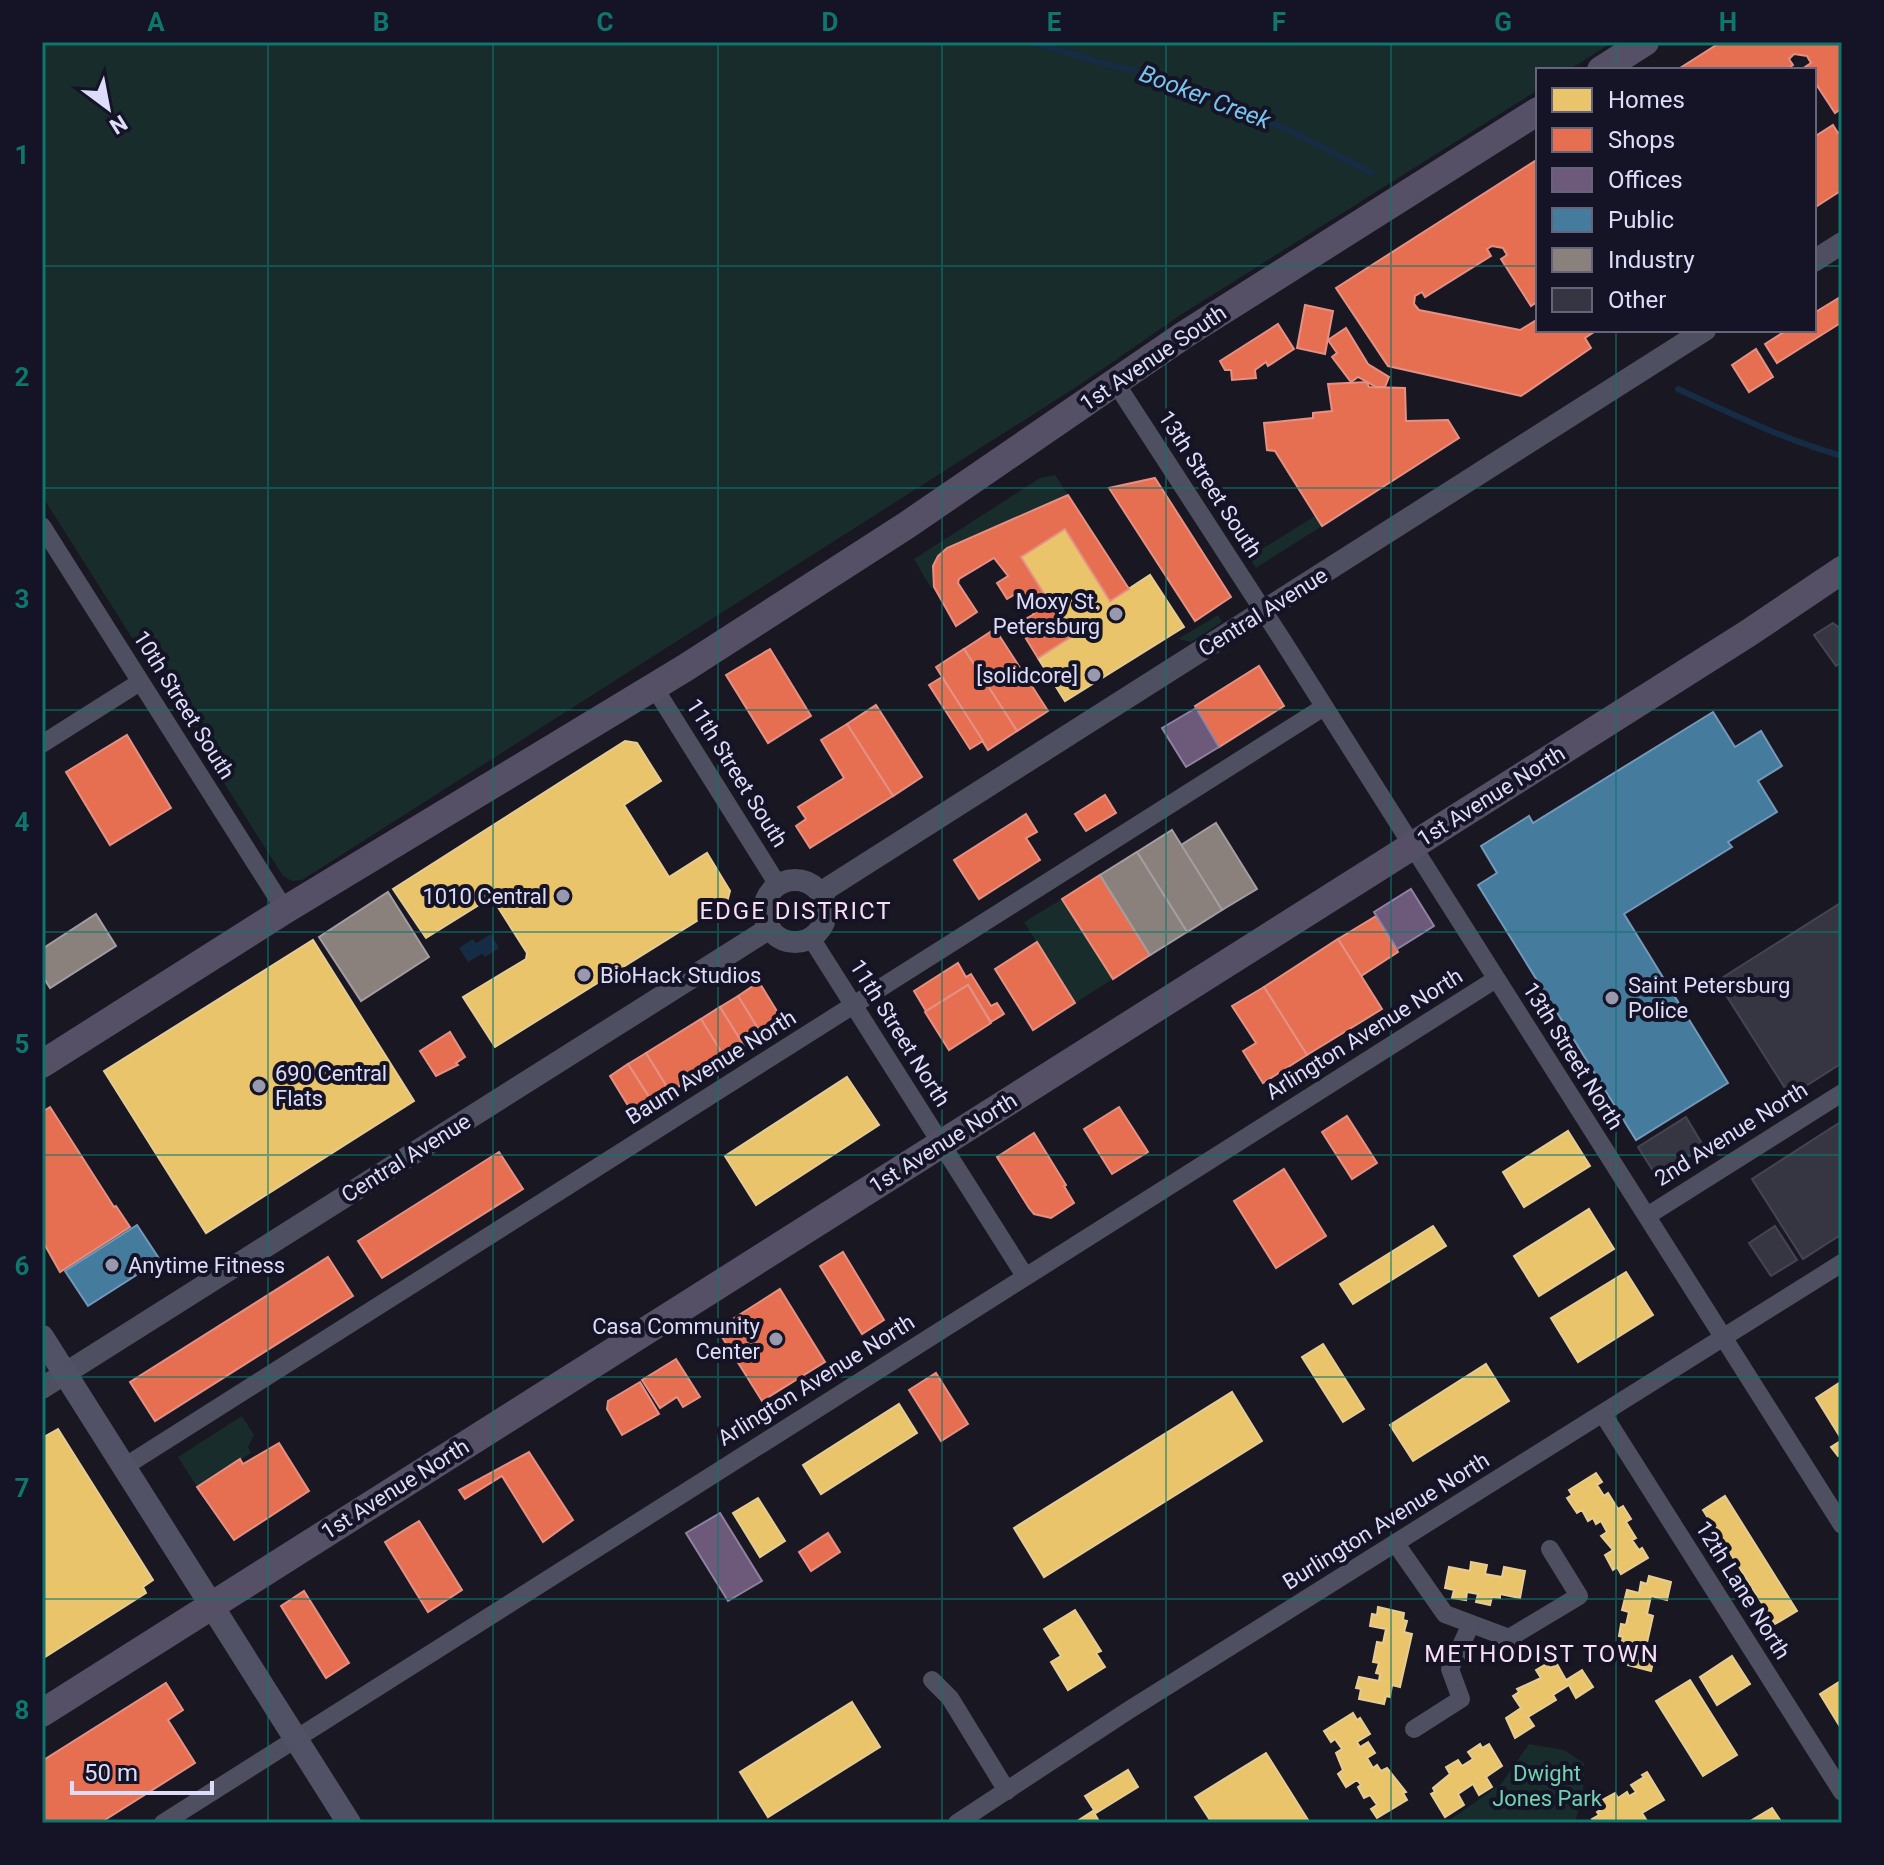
<svg xmlns="http://www.w3.org/2000/svg" width="1884" height="1865" font-family="Roboto,sans-serif">
<style>
.green{fill:#172c2b}
.water{fill:#162c44}
.homes{fill:#e9c46a;stroke:#e5cc95;stroke-width:2}
.shops{fill:#e76f51;stroke:#e49084;stroke-width:2}
.offices{fill:#6d597a;stroke:#8f81a0;stroke-width:2}
.public{fill:#457b9d;stroke:#7398b9;stroke-width:2}
.industry{fill:#8a817c;stroke:#a39da2;stroke-width:2}
.lines{fill:none;stroke-linecap:round;stroke-linejoin:round}
.stream{stroke:#162c44;stroke-width:6}
.building{fill:#363643;stroke:#454354;stroke-width:2}
.minor{stroke:#4e4f60;stroke-width:18}
.tertiary{stroke:#4e4f60;stroke-width:22}
.secondary{stroke:#525266;stroke-width:24}
.primary{stroke:#555066;stroke-width:28}
.grid{fill:none;stroke:#0f766e;stroke-width:2;stroke-opacity:0.55}
.poi-dot{fill:#9898ae;stroke:#151326;stroke-width:3}
.labels{text-anchor:middle;dominant-baseline:central;stroke-width:8;stroke-linejoin:round;paint-order:stroke}
.street-label{font-size:22px;fill:#ddddfa;stroke:#151326}
.poi-label{font-size:22px;fill:#ddddfa;stroke:#151326;text-anchor:end}
.park-label{font-size:22px;fill:#72d1af;stroke:#151326}
.water-label{font-size:24px;font-style:italic;fill:#79c3ec;stroke:#151326}
.neighbourhood-label{font-size:24px;letter-spacing:2px;fill:#fadff3;stroke:#151326}
.neatline{fill:none;stroke:#0f766e;stroke-width:3}
.grid-label{font-size:26px;text-anchor:middle;font-weight:bold;fill:#0f766e}
</style>
<rect width="100%" height="100%" fill="#181722"/>
<g class="green">
<polygon points="42,42 1613,42 1569,70 1538,70 1538,90 1179,316 1081,384 302,880 292,881 283,876 42,496"/>
<path d="M1055 475 1068 495 948 548C934 559 932 570 934 587L931 588 914 559 1040 478Z"/>
<polygon points="1315,516 1322,526 1256,568 1249,557"/>
<polygon points="1218,615 1222,622 1191,642 1178,639"/>
<polygon points="1062,899 1113,979 1075,1003 1024,922"/>
<polygon points="242,1416 254,1435 248,1447 251,1453 197,1487 178,1457"/>
<polygon points="1529,1744 1564,1750 1584,1763 1583,1793 1575,1823 1445,1823 1501,1784"/>
</g>
<polygon class="water" points="491,934 499,948 485,957 482,954 468,962 459,948 473,939 476,943"/>
<g class="homes">
<polygon points="1065,529 1110,601 1150,575 1184,627 1065,701 1038,658 1071,637 1021,557"/>
<polygon points="625,741 637,743 661,781 624,805 669,877 707,853 730,891 727,902 495,1047 463,997 526,959 527,953 494,901 487,900 426,938 393,889"/>
<polygon points="313,940 414,1101 206,1233 104,1071"/>
<polygon points="847,1077 879,1125 756,1205 725,1156"/>
<polygon points="1568,1131 1590,1166 1524,1207 1503,1172"/>
<polygon points="1589,1209 1614,1249 1539,1296 1514,1256"/>
<polygon points="1433,1226 1446,1246 1353,1304 1340,1284"/>
<polygon points="1626,1272 1653,1315 1578,1362 1551,1318"/>
<polygon points="1323,1344 1364,1409 1343,1422 1302,1357"/>
<polygon points="1486,1364 1509,1401 1413,1461 1390,1425"/>
<polygon points="1842,1381 1842,1440 1816,1398"/>
<polygon points="1232,1392 1262,1441 1044,1577 1014,1528"/>
<polygon points="899,1404 917,1433 821,1494 803,1465"/>
<polygon points="58,1429 153,1580 143,1587 146,1593 42,1659 42,1438"/>
<polygon points="1842,1440 1842,1454 1838,1456 1831,1447"/>
<polygon points="1596,1473 1602,1482 1597,1485 1604,1496 1608,1493 1618,1509 1623,1506 1631,1519 1626,1522 1636,1538 1632,1540 1639,1550 1642,1548 1648,1558 1621,1574 1617,1567 1613,1570 1605,1555 1613,1550 1601,1536 1607,1532 1601,1521 1596,1524 1593,1518 1588,1521 1582,1510 1577,1513 1567,1498 1572,1495 1569,1490"/>
<polygon points="1725,1496 1797,1611 1775,1624 1703,1510"/>
<polygon points="758,1498 785,1541 760,1557 733,1513"/>
<polygon points="1471,1562 1487,1565 1485,1574 1502,1577 1504,1567 1525,1571 1520,1598 1500,1594 1500,1598 1492,1597 1490,1605 1476,1602 1478,1594 1467,1592 1466,1600 1452,1598 1454,1590 1445,1588 1449,1567 1470,1571"/>
<polygon points="1649,1576 1671,1582 1667,1600 1651,1596 1647,1614 1653,1616 1646,1647 1656,1649 1651,1671 1628,1665 1630,1658 1624,1657 1627,1645 1621,1644 1623,1637 1619,1636 1621,1624 1626,1625 1629,1612 1622,1610 1627,1590 1639,1593 1641,1582 1647,1584"/>
<polygon points="1378,1607 1404,1613 1403,1620 1407,1621 1404,1632 1412,1634 1400,1687 1392,1685 1390,1697 1386,1696 1384,1704 1359,1699 1361,1689 1356,1688 1359,1677 1379,1681 1380,1674 1376,1673 1379,1663 1373,1662 1377,1642 1383,1643 1386,1629 1370,1626 1372,1614 1377,1615"/>
<polygon points="1075,1610 1101,1651 1096,1653 1105,1667 1068,1690 1051,1662 1061,1656 1044,1629"/>
<polygon points="1732,1656 1750,1684 1717,1705 1700,1677"/>
<polygon points="1548,1663 1550,1668 1557,1664 1566,1680 1582,1670 1593,1687 1576,1698 1569,1685 1553,1695 1556,1700 1528,1717 1534,1726 1515,1738 1506,1718 1521,1708 1513,1696 1519,1692 1517,1689 1541,1678 1536,1670"/>
<polygon points="1690,1680 1737,1755 1703,1776 1656,1701"/>
<polygon points="1842,1680 1842,1730 1820,1694"/>
<polygon points="852,1702 880,1747 768,1817 740,1772"/>
<polygon points="1353,1713 1357,1720 1360,1718 1370,1734 1357,1742 1360,1747 1368,1742 1375,1753 1367,1758 1373,1768 1377,1765 1381,1771 1387,1768 1406,1792 1403,1793 1407,1800 1377,1818 1371,1809 1377,1805 1370,1795 1364,1798 1358,1787 1361,1785 1357,1780 1346,1787 1338,1774 1343,1770 1336,1753 1342,1749 1335,1739 1331,1742 1324,1731"/>
<polygon points="1480,1744 1482,1748 1489,1744 1502,1766 1486,1777 1492,1787 1479,1795 1473,1784 1458,1794 1464,1805 1445,1817 1431,1794 1435,1792 1433,1788 1450,1774 1446,1767 1458,1760 1462,1766 1473,1759 1468,1752"/>
<polygon points="1266,1753 1308,1820 1303,1823 1212,1823 1195,1797"/>
<polygon points="1128,1770 1138,1787 1096,1813 1085,1796"/>
<polygon points="1647,1772 1664,1800 1642,1813 1647,1821 1595,1823 1592,1819 1599,1815 1597,1812 1606,1806 1602,1800 1615,1793 1618,1798 1627,1792 1629,1796 1636,1792 1631,1785 1644,1777 1642,1775"/>
<polygon points="1772,1808 1782,1823 1747,1823"/>
<polygon points="1093,1811 1100,1823 1077,1823 1076,1822"/>
</g>
<g class="shops">
<polygon points="1721,42 1842,42 1842,108 1835,113 1814,81 1814,70 1807,70 1805,67 1811,63 1807,56 1794,54 1789,59 1793,65 1786,70 1677,70"/>
<polygon points="1833,125 1838,133 1842,130 1842,190 1814,208 1814,137"/>
<polygon points="1538,159 1538,304 1537,302 1531,306 1501,259 1507,255 1503,248 1492,246 1487,249 1491,256 1425,297 1422,292 1415,296 1414,304 1419,310 1520,330 1538,319 1538,330 1597,330 1585,338 1591,348 1521,396 1388,366 1336,288"/>
<polygon points="1842,296 1842,322 1777,363 1765,344 1787,330 1814,330 1814,313"/>
<polygon points="1305,305 1333,311 1325,354 1297,348"/>
<polygon points="1278,324 1294,349 1268,366 1266,362 1255,370 1256,378 1232,380 1231,370 1225,370 1220,361"/>
<polygon points="1346,328 1368,364 1389,377 1385,387 1376,387 1358,377 1351,382 1332,357 1337,353 1328,340"/>
<polygon points="1756,349 1773,377 1749,392 1732,365"/>
<polygon points="1367,382 1369,387 1405,388 1406,421 1448,420 1459,438 1322,526 1275,451 1267,450 1264,423 1313,418 1313,413 1332,411 1328,384"/>
<polygon points="1155,478 1231,597 1195,621 1109,488"/>
<polygon points="1068,495 1129,589 1110,601 1065,529 1021,557 1071,637 1038,658 1017,624 1034,614 1019,592 1007,599 997,583 1008,576 994,558 959,579 958,583 977,612 956,626 934,587 933,566 938,556 947,548"/>
<polygon points="995,629 1048,711 1017,731 964,649"/>
<polygon points="770,649 811,716 768,743 726,675"/>
<polygon points="964,649 1017,731 988,750 936,667"/>
<polygon points="1259,666 1284,706 1219,747 1195,706"/>
<polygon points="942,677 983,741 970,749 929,685"/>
<polygon points="876,705 922,777 893,796 847,724"/>
<polygon points="847,724 893,796 810,848 796,826 806,819 798,807 844,778 821,740"/>
<polygon points="127,735 171,808 110,845 66,772"/>
<polygon points="1105,795 1116,813 1086,831 1075,814"/>
<polygon points="1026,814 1037,832 1026,838 1040,860 979,899 954,860"/>
<polygon points="1100,875 1150,955 1113,979 1062,899"/>
<polygon points="1376,916 1398,952 1361,976 1338,939"/>
<polygon points="1338,939 1382,1009 1307,1055 1264,987"/>
<polygon points="1037,942 1075,1003 1033,1030 995,969"/>
<polygon points="958,963 966,977 971,974 991,1006 997,1003 1004,1014 991,1022 968,985 926,1011 914,991"/>
<polygon points="759,982 783,1021 762,1035 738,996"/>
<polygon points="968,985 991,1023 949,1050 925,1012"/>
<polygon points="1264,987 1307,1055 1263,1083 1243,1051 1256,1043 1232,1006"/>
<polygon points="738,996 762,1035 744,1046 720,1007"/>
<polygon points="720,1007 744,1046 725,1058 701,1019"/>
<polygon points="701,1019 725,1058 670,1092 646,1053"/>
<polygon points="450,1032 465,1057 456,1063 458,1065 436,1076 420,1051"/>
<polygon points="646,1053 670,1092 653,1103 628,1064"/>
<polygon points="628,1064 654,1105 635,1117 610,1076"/>
<polygon points="50,1107 114,1207 116,1206 130,1227 60,1272 42,1240 42,1112"/>
<polygon points="1119,1107 1148,1152 1112,1174 1084,1129"/>
<polygon points="1347,1116 1377,1163 1352,1179 1322,1132"/>
<polygon points="1034,1133 1066,1185 1064,1186 1074,1203 1051,1218 1034,1214 1029,1208 997,1157"/>
<polygon points="499,1152 523,1189 382,1278 358,1241"/>
<polygon points="1284,1169 1326,1236 1276,1268 1234,1201"/>
<polygon points="843,1252 884,1320 862,1334 820,1266"/>
<polygon points="328,1257 353,1296 155,1421 130,1382"/>
<polygon points="780,1289 825,1362 762,1401 717,1329"/>
<polygon points="676,1359 700,1397 683,1407 677,1397 660,1408 642,1380"/>
<polygon points="936,1373 968,1424 941,1441 909,1390"/>
<polygon points="640,1382 659,1414 622,1435 607,1409 608,1401"/>
<polygon points="279,1443 309,1491 234,1540 197,1487 240,1459 243,1464"/>
<polygon points="529,1452 573,1520 543,1542 502,1476 465,1499 459,1490"/>
<polygon points="419,1521 462,1590 428,1612 385,1542"/>
<polygon points="828,1533 840,1552 811,1571 799,1552"/>
<polygon points="304,1591 349,1663 326,1678 281,1606"/>
<polygon points="166,1683 183,1710 168,1720 195,1763 100,1823 42,1823 42,1761"/>
</g>
<g class="offices">
<polygon points="1196,708 1219,747 1186,767 1162,728"/>
<polygon points="1411,889 1434,926 1397,949 1374,912"/>
<polygon points="720,1513 762,1581 728,1601 686,1533"/>
</g>
<g class="public">
<polygon points="1713,712 1735,747 1761,731 1782,766 1758,781 1777,812 1728,842 1732,847 1624,914 1728,1083 1636,1140 1478,885 1497,873 1481,846 1529,816 1533,823"/>
<polygon points="137,1225 160,1260 88,1306 65,1271"/>
</g>
<g class="industry">
<polygon points="1216,823 1257,889 1222,910 1181,845"/>
<polygon points="1172,830 1222,910 1187,932 1137,852"/>
<polygon points="1137,852 1187,932 1150,955 1100,875"/>
<polygon points="388,892 429,957 361,1001 319,937"/>
<polygon points="96,914 116,946 50,988 42,975 42,949"/>
</g>
<g class="lines">
<g class="stream">
<polyline points="1031,42 1109,65 1161,76 1295,133 1371,173"/>
<path d="M1678 389C1732 414 1785 440 1842 456"/>
</g>
</g>
<g class="building">
<polygon points="1833,623 1842,630 1842,662 1836,666 1814,635"/>
<polygon points="1842,902 1842,1063 1790,1096 1717,981"/>
<polygon points="1686,1117 1704,1147 1657,1177 1638,1147"/>
<polygon points="1842,1121 1842,1234 1803,1259 1752,1179"/>
<polygon points="1775,1226 1797,1260 1771,1276 1749,1243"/>
</g>
<g class="lines">
<g class="minor">
<polyline points="1115,382 1281,638 1842,1525"/>
<polyline points="42,526 285,910"/>
<polyline points="654,687 778,885"/>
<polyline points="42,744 140,682"/>
<polyline points="811,938 1025,1276"/>
<polyline points="1647,1216 1842,1093"/>
<polyline points="1603,1414 1842,1792"/>
<polyline points="124,1467 1324,707"/>
<polyline points="1396,1544 1445,1614 1509,1638 1579,1596 1550,1549"/>
<polyline points="932,1680 950,1698 1007,1791"/>
<polyline points="1414,1729 1461,1699 1450,1669 1471,1624"/>
<polyline points="163,1823 1496,979"/>
<polyline points="957,1823 1129,1710 1842,1263"/>
</g>
<g class="tertiary">
<polyline points="1814,261 1842,243"/>
<circle cx="795" cy="911" r="31"/>
<polyline points="820,893 1705,330"/>
<polyline points="42,1388 770,928"/>
</g>
<polyline class="secondary" points="42,1337 349,1823"/>
<g class="primary">
<polyline points="1601,70 1645,42"/>
<polyline points="42,1064 285,910 685,668 907,525 1184,335 1538,111"/>
<polyline points="42,1713 1747,634 1842,570"/>
</g>
</g>
<path class="grid" d="M268 42V1823M493 42V1823M718 42V1823M942 42V1823M1166 42V1823M1391 42V1823M1616 42V70M42 266H1538M1814 266H1842M1616 330V1823M42 488H1842M42 710H1842M42 932H1842M42 1155H1842M42 1377H1842M42 1599H1842"/>
<g class="poi-dot">
<circle cx="1116" cy="614" r="8"/>
<circle cx="1094" cy="675" r="8"/>
<circle cx="563" cy="896" r="8"/>
<circle cx="584" cy="975" r="8"/>
<circle cx="1612" cy="998" r="8"/>
<circle cx="259" cy="1086" r="8"/>
<circle cx="112" cy="1265" r="8"/>
<circle cx="776" cy="1339" r="8"/>
</g>
<g class="labels">
<g class="street-label">
<text transform="translate(1153 358) rotate(-34)">1st Avenue South</text>
<text transform="translate(1210 484) rotate(57)">13th Street South</text>
<text transform="translate(1263 612) rotate(-32)">Central Avenue</text>
<text transform="translate(184 705) rotate(58)">10th Street South</text>
<text transform="translate(737 773) rotate(58)">11th Street South</text>
<text transform="translate(1491 796) rotate(-32)">1st Avenue North</text>
<text transform="translate(900 1033) rotate(58)">11th Street North</text>
<text transform="translate(1364 1034) rotate(-32)">Arlington Avenue North</text>
<text transform="translate(1573 1056) rotate(58)">13th Street North</text>
<text transform="translate(711 1067) rotate(-32)">Baum Avenue North</text>
<text transform="translate(1731 1134) rotate(-32)">2nd Avenue North</text>
<text transform="translate(943 1143) rotate(-32)">1st Avenue North</text>
<text transform="translate(406 1158) rotate(-32)">Central Avenue</text>
<text transform="translate(816 1380) rotate(-32)">Arlington Avenue North</text>
<text transform="translate(395 1489) rotate(-32)">1st Avenue North</text>
<text transform="translate(1386 1521) rotate(-32)">Burlington Avenue North</text>
<text transform="translate(1743 1590) rotate(58)">12th Lane North</text>
</g>
<g class="poi-label">
<text x="1100" y="601">Moxy St.<tspan x="1100" dy="25">Petersburg</tspan></text>
<text x="1078" y="675">[solidcore]</text>
<text x="547" y="896">1010 Central</text>
<text x="600" y="975" text-anchor="start">BioHack Studios</text>
<text x="1628" y="985" text-anchor="start">Saint Petersburg<tspan x="1628" dy="25">Police</tspan></text>
<text x="275" y="1073" text-anchor="start">690 Central<tspan x="275" dy="25">Flats</tspan></text>
<text x="128" y="1265" text-anchor="start">Anytime Fitness</text>
<text x="760" y="1326">Casa Community<tspan x="760" dy="25">Center</tspan></text>
</g>
<g class="park-label">
<text x="1547" y="1773">Dwight<tspan x="1547" dy="25">Jones Park</tspan></text>
</g>
<g class="water-label">
<text transform="translate(1205 97) rotate(21)">Booker Creek</text>
</g>
<g class="neighbourhood-label">
<text x="796" y="911">EDGE DISTRICT</text>
<text x="1542" y="1654">METHODIST TOWN</text>
</g>
</g>
<rect width="1884" height="1865" fill="none" stroke="#151326" stroke-width="88"/>
<rect x="1536" y="68" width="280" height="264" fill="#151326" stroke="#65647b" stroke-width="2"/>
<rect x="1552" y="88" width="40" height="24" fill="#e9c46a" stroke="#65647b" stroke-width="2"/>
<text x="1608" y="108" font-size="24" fill="#ddddfa">Homes</text>
<rect x="1552" y="128" width="40" height="24" fill="#e76f51" stroke="#65647b" stroke-width="2"/>
<text x="1608" y="148" font-size="24" fill="#ddddfa">Shops</text>
<rect x="1552" y="168" width="40" height="24" fill="#6d597a" stroke="#65647b" stroke-width="2"/>
<text x="1608" y="188" font-size="24" fill="#ddddfa">Offices</text>
<rect x="1552" y="208" width="40" height="24" fill="#457b9d" stroke="#65647b" stroke-width="2"/>
<text x="1608" y="228" font-size="24" fill="#ddddfa">Public</text>
<rect x="1552" y="248" width="40" height="24" fill="#8a817c" stroke="#65647b" stroke-width="2"/>
<text x="1608" y="268" font-size="24" fill="#ddddfa">Industry</text>
<rect x="1552" y="288" width="40" height="24" fill="#363643" stroke="#65647b" stroke-width="2"/>
<text x="1608" y="308" font-size="24" fill="#ddddfa">Other</text>
<g transform="translate(108 108) rotate(148)" stroke="#151326" stroke-width="6" paint-order="stroke">
<path d="M0-6L14 30L0 20L-14 30Z" fill="#ddddfa"/>
<text y="-12" font-size="22" font-weight="bold" text-anchor="middle" fill="#ddddfa">N</text>
</g>
<path d="M72 1781v12h140v-12" fill="none" stroke="#ddddfa" stroke-width="4"/>
<text x="84" y="1781" font-size="24" fill="#ddddfa" stroke="#151326" stroke-width="6" paint-order="stroke">50 m</text>
<rect x="44" y="44" width="1796" height="1777" class="neatline"/>
<g class="grid-label">
<text x="156" y="31">A</text>
<text x="381" y="31">B</text>
<text x="605" y="31">C</text>
<text x="830" y="31">D</text>
<text x="1054" y="31">E</text>
<text x="1279" y="31">F</text>
<text x="1503" y="31">G</text>
<text x="1728" y="31">H</text>
<text x="22" y="164">1</text>
<text x="22" y="386">2</text>
<text x="22" y="608">3</text>
<text x="22" y="831">4</text>
<text x="22" y="1053">5</text>
<text x="22" y="1275">6</text>
<text x="22" y="1497">7</text>
<text x="22" y="1719">8</text>
</g>
</svg>
